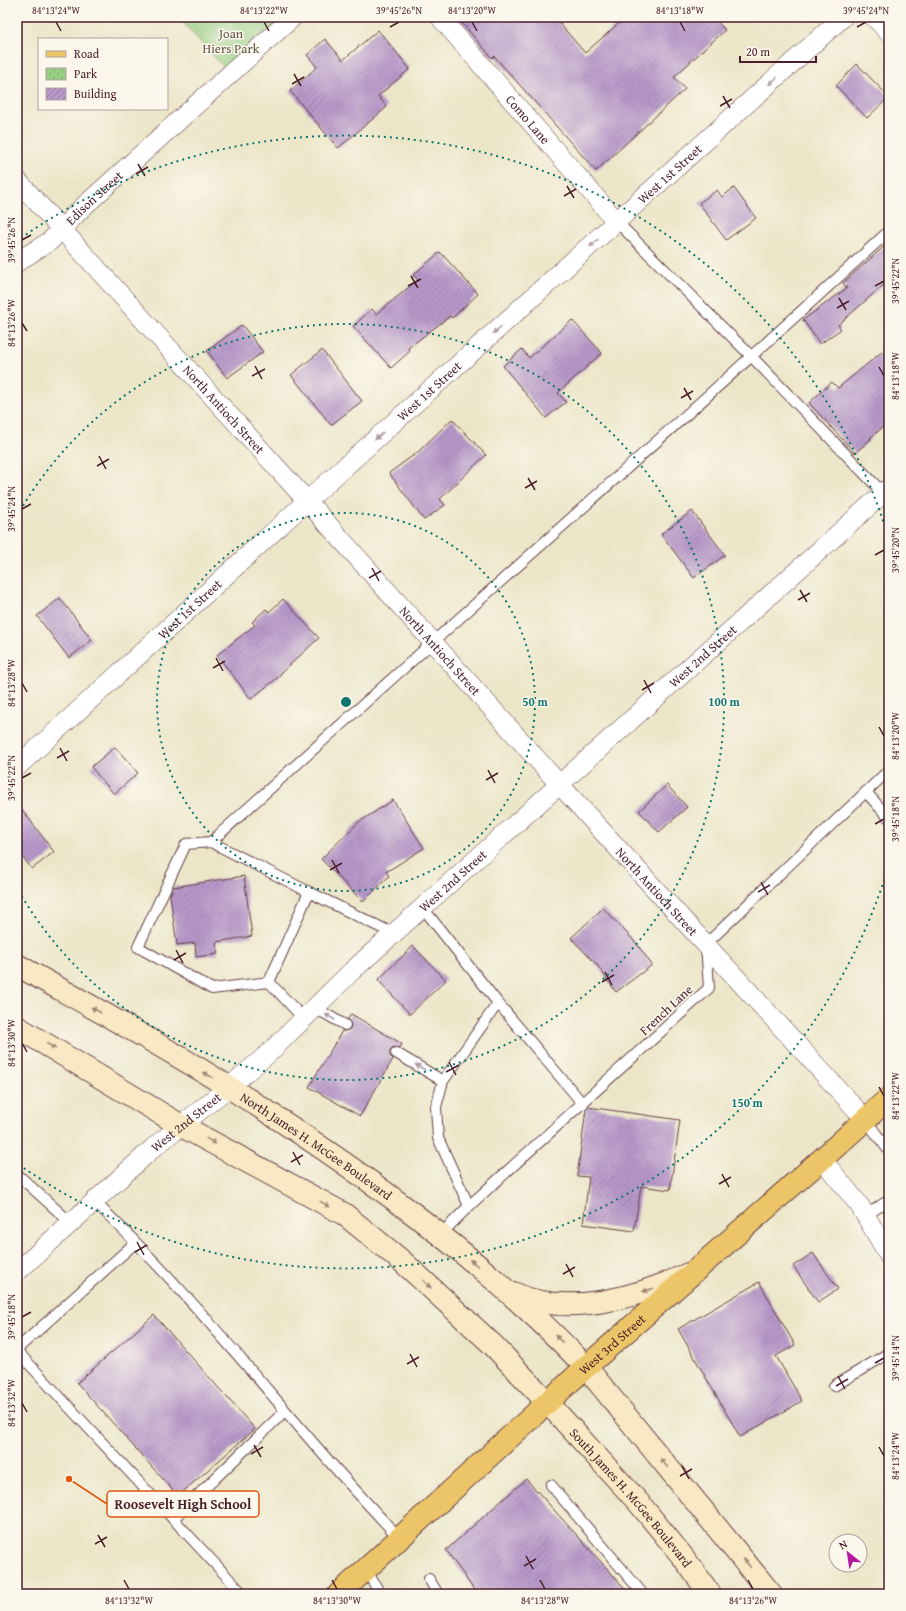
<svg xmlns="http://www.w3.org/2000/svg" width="906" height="1611" font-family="'Gentium Book Plus',serif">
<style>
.park{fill:url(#park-dots);stroke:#707656}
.building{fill:url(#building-hatch)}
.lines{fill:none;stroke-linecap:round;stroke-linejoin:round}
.lane-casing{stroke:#623d43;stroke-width:12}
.street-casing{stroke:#623d43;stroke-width:20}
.secondary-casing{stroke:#623d43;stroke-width:24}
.primary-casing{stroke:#623d43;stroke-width:24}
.lane{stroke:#fff;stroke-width:10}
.street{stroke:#fff;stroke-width:19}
.secondary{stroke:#f8e8c3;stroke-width:22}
.primary{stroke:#edc569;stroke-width:22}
.oneway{fill:#ae9aa0}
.oneway2{fill:#a18477}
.ticks{fill:none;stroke:#4a1f2b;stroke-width:1.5}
.ring{fill:none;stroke:#0f766e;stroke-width:2;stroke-dasharray:2 4}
.labels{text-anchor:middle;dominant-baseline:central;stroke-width:3;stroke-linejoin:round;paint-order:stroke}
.park-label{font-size:13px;fill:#605445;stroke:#fbf7ec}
.street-label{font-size:13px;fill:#4a1f2b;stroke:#fbf7ec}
.centre{fill:#0f766e;stroke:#fbf7ec;stroke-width:2}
.ring-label{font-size:12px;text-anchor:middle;font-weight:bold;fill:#0f766e;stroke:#fbf7ec;stroke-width:3;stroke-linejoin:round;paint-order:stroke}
.leader{fill:none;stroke:#e0560e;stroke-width:1.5}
.callout-dot{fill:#e0560e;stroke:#fbf7ec;stroke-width:1.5}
.callout{fill:#fbf7ec;stroke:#e0560e;stroke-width:1.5}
.callout-label{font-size:14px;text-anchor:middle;font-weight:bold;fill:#4a1f2b}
.neatline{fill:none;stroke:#4a1f2b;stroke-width:1.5}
.ticks-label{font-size:10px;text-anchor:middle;fill:#4a1f2b}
</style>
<defs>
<pattern id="park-dots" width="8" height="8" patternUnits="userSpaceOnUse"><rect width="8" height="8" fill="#95ce82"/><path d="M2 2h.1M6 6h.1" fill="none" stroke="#82b070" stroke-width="1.8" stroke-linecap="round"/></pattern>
<pattern id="building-hatch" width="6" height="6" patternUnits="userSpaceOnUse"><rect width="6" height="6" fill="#b697c9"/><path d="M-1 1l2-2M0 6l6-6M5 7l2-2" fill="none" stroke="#967ba3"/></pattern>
</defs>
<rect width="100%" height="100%" fill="#fbf7ec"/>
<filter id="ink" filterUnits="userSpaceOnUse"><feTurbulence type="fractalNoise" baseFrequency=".025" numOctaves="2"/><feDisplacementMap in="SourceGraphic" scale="8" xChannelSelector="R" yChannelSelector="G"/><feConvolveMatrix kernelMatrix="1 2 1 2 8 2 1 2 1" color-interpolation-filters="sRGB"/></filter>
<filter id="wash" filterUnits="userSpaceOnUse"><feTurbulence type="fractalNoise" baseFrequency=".012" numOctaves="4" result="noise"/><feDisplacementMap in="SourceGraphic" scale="16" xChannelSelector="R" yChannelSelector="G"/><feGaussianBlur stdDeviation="0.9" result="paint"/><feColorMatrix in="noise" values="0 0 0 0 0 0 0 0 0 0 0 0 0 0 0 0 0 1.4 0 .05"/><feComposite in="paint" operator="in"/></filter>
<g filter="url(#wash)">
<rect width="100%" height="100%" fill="#ece6c9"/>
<polygon class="park" points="178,17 293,17 230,74"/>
<g id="blocks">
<g class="building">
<polygon points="457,17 554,17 585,53 626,17 713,17 725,30 674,77 685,89 596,171 494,56 492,58"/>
<polygon points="378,30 410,69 378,96 387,107 338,148 290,91 317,67 307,55 325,39 343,60"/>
<polygon points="857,64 889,97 867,118 836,86"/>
<polygon points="734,188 756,218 726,240 699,203 717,190 722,197"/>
<polygon points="889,242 889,280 838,325 841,329 820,344 803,320 847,288 843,283"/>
<polygon points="440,252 478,294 452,318 450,316 408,348 410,351 391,368 353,326 372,309 376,314 418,280 413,275"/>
<polygon points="572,320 602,353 558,393 566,402 546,418 503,366 522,349 529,358"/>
<polygon points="242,325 263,352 227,378 207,351"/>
<polygon points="889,346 889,422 870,438 871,439 855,453 809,403 832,382 838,388"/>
<polygon points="322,350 362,401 331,425 291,375"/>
<polygon points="452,419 486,455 440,499 445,505 424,520 389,473 418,452"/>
<polygon points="692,511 725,555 694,578 661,534"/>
<polygon points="60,598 92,640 69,658 37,616"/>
<polygon points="283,599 319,638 280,674 281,675 251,699 217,655 255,625 252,622 266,609 269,612"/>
<polygon points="115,747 138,773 114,794 91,767"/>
<polygon points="667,785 687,807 659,832 639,811"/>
<polygon points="393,800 424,848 386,872 389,876 363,902 321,859 359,822"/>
<polygon points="17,803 54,852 32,869 17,850"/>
<polygon points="244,876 252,936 216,942 218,954 196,957 195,943 177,945 170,895 173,887"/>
<polygon points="603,908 637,944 652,965 616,992 597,965 571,938"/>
<polygon points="413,946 446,980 410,1014 378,980"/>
<polygon points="351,1014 402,1044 400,1048 393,1047 390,1050 390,1056 393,1059 360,1116 309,1087 342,1031 345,1031 350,1029 351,1025 348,1019"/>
<polygon points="588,1107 680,1120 670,1190 641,1186 634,1231 583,1224 589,1177 577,1176 586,1110"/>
<polygon points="813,1253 838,1289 818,1302 793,1266"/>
<polygon points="759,1282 795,1345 776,1356 802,1401 740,1437 678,1329"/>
<polygon points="154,1315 255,1429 178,1496 77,1383"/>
<polygon points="526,1479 630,1594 477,1594 446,1550"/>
</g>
</g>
</g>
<g filter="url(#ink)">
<use href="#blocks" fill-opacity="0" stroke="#623d43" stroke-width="1"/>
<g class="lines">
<defs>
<g id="lane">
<polyline points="617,222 752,357 886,496"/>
<polyline points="866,792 889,818"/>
<path d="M211 842C436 637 665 437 889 231"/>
<polyline points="309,892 211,842 186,844 138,947 212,989 269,982 309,892 394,934"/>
<polyline points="423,908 498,1003 443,1081 436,1107 438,1138 469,1206"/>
<polyline points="269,982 304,1019"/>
<polyline points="498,1003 583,1104"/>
<polyline points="315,1008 345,1025"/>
<polyline points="396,1053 443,1081"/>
<polyline points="865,1119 889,1151"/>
<polyline points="17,1176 18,1175 71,1223"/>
<path d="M94 1201C174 1277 243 1362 315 1445 342 1477 372 1508 400 1539"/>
<polyline points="865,1216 889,1200"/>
<polyline points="440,1235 469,1206 709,988 706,944 889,770"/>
<polyline points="17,1349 135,1243"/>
<polyline points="17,1351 243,1594"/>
<polyline points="834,1386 889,1353"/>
<polyline points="551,1485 643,1594"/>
<polyline points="173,1519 285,1411"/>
<polyline points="366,1569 380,1594"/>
<polyline points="429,1579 438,1594"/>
</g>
<g id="street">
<path id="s1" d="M440 17 617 222"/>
<polyline points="874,17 889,33"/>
<path id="s2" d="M17 180 307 501 560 785 865 1119"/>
<path id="s3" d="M17 262 50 241 83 207 293 17"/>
<path id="s4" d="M17 767 307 501 843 17"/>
<polyline points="822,1159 860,1206 889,1256"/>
<path id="s5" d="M17 1272 153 1148 229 1087 269 1053 352 971 889 488"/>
</g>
<g id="secondary">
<path id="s6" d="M17 965C88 1005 161 1044 230 1088 358 1168 482 1258 586 1367L771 1594"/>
<path id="s7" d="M17 1027 180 1125 344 1214 403 1262 493 1345 548 1403 639 1503 683 1557 710 1594"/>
<path d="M513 1293C566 1318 639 1297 688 1274"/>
</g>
<g id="primary">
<path id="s8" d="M339 1594 586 1367 822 1159 889 1098"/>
</g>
</defs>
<use href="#lane" class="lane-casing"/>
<use href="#street" class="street-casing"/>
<use href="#secondary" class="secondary-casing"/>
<use href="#primary" class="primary-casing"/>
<use href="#lane" class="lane"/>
<use href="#street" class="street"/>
<use href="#secondary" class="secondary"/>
<use href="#primary" class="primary"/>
</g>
<defs><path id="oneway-solid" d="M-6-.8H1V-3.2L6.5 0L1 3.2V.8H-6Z"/></defs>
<g class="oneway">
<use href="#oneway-solid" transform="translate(773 81) rotate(138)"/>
<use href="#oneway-solid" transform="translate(594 243) rotate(138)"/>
<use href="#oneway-solid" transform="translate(497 330) rotate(138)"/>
<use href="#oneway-solid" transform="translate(379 436) rotate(138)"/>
<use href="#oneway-solid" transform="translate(330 1017) rotate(-150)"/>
<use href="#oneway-solid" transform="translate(420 1067) rotate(-150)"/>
</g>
<g class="oneway2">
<use href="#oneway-solid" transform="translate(96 1010) rotate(-150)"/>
<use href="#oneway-solid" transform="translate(51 1046) rotate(30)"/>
<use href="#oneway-solid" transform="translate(208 1075) rotate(-150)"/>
<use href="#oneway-solid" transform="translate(211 1141) rotate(29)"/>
<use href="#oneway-solid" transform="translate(325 1204) rotate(29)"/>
<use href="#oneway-solid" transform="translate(474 1263) rotate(-140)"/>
<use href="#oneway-solid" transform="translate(427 1284) rotate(43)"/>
<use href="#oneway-solid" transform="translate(648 1290) rotate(163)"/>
<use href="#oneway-solid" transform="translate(559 1339) rotate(-136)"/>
<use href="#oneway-solid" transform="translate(664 1463) rotate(-129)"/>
<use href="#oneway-solid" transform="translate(747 1563) rotate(-129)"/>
</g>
</g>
<path class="ticks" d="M56 22 61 31M264 22 269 31M472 22 477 31M680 22 685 31M390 27 399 22M857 27 866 22M294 74 301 86M292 84 304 77M723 96 730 108M720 106 732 99M138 164 145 176M136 174 148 167M567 186 574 198M564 196 576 189M22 240 31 235M411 276 418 288M408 286 421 279M875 286 884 281M839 298 846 310M837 308 849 301M22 323 27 331M255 366 262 379M879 367 884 376M252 376 265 369M684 388 691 400M681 398 693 391M99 456 106 469M97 466 109 459M528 478 535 490M525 488 537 481M22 509 31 504M875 555 884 550M372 568 379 581M369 578 381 571M800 590 807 602M798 600 810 593M216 658 223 671M213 668 225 661M644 680 651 693M22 683 27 692M642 690 654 683M879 727 884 736M60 748 67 761M57 758 69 751M488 770 495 783M22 778 31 773M486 780 498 773M875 824 884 819M332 860 339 873M330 870 342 863M761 882 768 895M758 892 770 885M176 950 183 963M174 960 186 953M605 972 612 985M602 982 614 975M22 1043 27 1052M449 1062 456 1075M446 1072 459 1065M879 1087 884 1096M293 1152 300 1165M291 1162 303 1155M722 1174 729 1187M719 1184 731 1177M137 1242 144 1255M135 1252 147 1245M566 1264 573 1277M563 1274 575 1267M22 1317 31 1312M410 1354 417 1367M875 1363 884 1358M407 1364 419 1357M838 1376 845 1389M836 1386 848 1379M22 1403 27 1412M254 1445 261 1457M879 1447 884 1456M251 1454 263 1447M682 1466 689 1479M680 1476 692 1469M98 1535 105 1547M95 1544 107 1537M526 1556 533 1569M524 1566 536 1559M124 1580 129 1589M332 1580 337 1589M540 1580 545 1589M748 1580 753 1589"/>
<g class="ring">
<circle cx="346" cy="702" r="189"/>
<path d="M17 516A378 378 0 1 1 17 888"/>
<path d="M888 868A567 567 0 0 1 21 1166M21 238A567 567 0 0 1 888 536"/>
</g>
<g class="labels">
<g class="park-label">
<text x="231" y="33">Joan<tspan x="231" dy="15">Hiers Park</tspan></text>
</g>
<g class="street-label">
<text stroke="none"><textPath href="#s1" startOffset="135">Como Lane</textPath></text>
<text stroke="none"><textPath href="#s4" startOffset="882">West 1st Street</textPath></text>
<text stroke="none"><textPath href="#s3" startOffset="101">Edison Street</textPath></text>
<text stroke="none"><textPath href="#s4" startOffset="558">West 1st Street</textPath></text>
<text stroke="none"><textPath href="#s2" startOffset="309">North Antioch Street</textPath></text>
<text stroke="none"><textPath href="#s4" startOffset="234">West 1st Street</textPath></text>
<text stroke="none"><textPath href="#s2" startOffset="633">North Antioch Street</textPath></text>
<text stroke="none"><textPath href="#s5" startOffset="922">West 2nd Street</textPath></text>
<text stroke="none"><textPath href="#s5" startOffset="586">West 2nd Street</textPath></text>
<text stroke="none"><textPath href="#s2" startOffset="957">North Antioch Street</textPath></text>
<text transform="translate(666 1010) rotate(-43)">French Lane</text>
<text stroke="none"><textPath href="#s5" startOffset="226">West 2nd Street</textPath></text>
<text stroke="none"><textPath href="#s6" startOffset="350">North James H. McGee Boulevard</textPath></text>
<text stroke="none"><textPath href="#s8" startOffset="370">West 3rd Street</textPath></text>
<text stroke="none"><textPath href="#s7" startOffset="781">South James H. McGee Boulevard</textPath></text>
</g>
</g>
<circle cx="346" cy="702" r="6" class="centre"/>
<g class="ring-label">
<text x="535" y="706">50 m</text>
<text x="724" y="706">100 m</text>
<text x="747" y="1107">150 m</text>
</g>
<path class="leader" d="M69 1479L107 1504"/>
<circle class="callout-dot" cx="69" cy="1479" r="4"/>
<rect class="callout" x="107" y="1491" width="152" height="26" rx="4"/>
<g class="callout-label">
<text x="183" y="1509">Roosevelt High School</text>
</g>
<rect width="906" height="1611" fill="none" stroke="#fbf7ec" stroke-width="44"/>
<rect x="38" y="38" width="130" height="72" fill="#fbf7ec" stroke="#b4a19f"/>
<rect x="46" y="51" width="20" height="6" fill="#edc569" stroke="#b4a19f"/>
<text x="74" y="58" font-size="12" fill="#4a1f2b">Road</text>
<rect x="46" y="68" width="20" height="12" fill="url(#park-dots)" stroke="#b4a19f"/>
<text x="74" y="78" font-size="12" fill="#4a1f2b">Park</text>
<rect x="46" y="88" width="20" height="12" fill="url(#building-hatch)" stroke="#b4a19f"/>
<text x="74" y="98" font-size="12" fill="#4a1f2b">Building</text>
<g transform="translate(848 1553) rotate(330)"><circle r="19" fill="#fbf7ec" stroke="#b4a19f"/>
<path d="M0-3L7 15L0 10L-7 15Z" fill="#b5179e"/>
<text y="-6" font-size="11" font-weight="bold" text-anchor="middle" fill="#4a1f2b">N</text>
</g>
<path d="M740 56v6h76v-6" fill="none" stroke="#4a1f2b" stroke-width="2"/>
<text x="746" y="56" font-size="12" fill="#4a1f2b" stroke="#fbf7ec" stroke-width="3" paint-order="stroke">20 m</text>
<rect x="22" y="22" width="862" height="1567" class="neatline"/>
<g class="ticks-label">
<text x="56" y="14">84°13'24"W</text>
<text x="264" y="14">84°13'22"W</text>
<text x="399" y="14">39°45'26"N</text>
<text x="472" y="14">84°13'20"W</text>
<text x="680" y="14">84°13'18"W</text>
<text x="866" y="14">39°45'24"N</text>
<text transform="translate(11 240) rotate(-90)" y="4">39°45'26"N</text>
<text transform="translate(895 281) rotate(-90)" y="4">39°45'22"N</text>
<text transform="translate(11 323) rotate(-90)" y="4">84°13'26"W</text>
<text transform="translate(895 376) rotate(-90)" y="4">84°13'18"W</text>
<text transform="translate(11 509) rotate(-90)" y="4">39°45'24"N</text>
<text transform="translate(895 550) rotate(-90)" y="4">39°45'20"N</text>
<text transform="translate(11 683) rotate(-90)" y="4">84°13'28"W</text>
<text transform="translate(895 736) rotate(-90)" y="4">84°13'20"W</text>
<text transform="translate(11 778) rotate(-90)" y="4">39°45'22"N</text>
<text transform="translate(895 819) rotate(-90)" y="4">39°45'18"N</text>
<text transform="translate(11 1043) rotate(-90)" y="4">84°13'30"W</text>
<text transform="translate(895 1096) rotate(-90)" y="4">84°13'22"W</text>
<text transform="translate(11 1317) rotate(-90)" y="4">39°45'18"N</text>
<text transform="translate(895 1358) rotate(-90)" y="4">39°45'14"N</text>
<text transform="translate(11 1403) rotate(-90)" y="4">84°13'32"W</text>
<text transform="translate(895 1456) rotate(-90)" y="4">84°13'24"W</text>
<text x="129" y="1604">84°13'32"W</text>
<text x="337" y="1604">84°13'30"W</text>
<text x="545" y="1604">84°13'28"W</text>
<text x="753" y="1604">84°13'26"W</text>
</g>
</svg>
